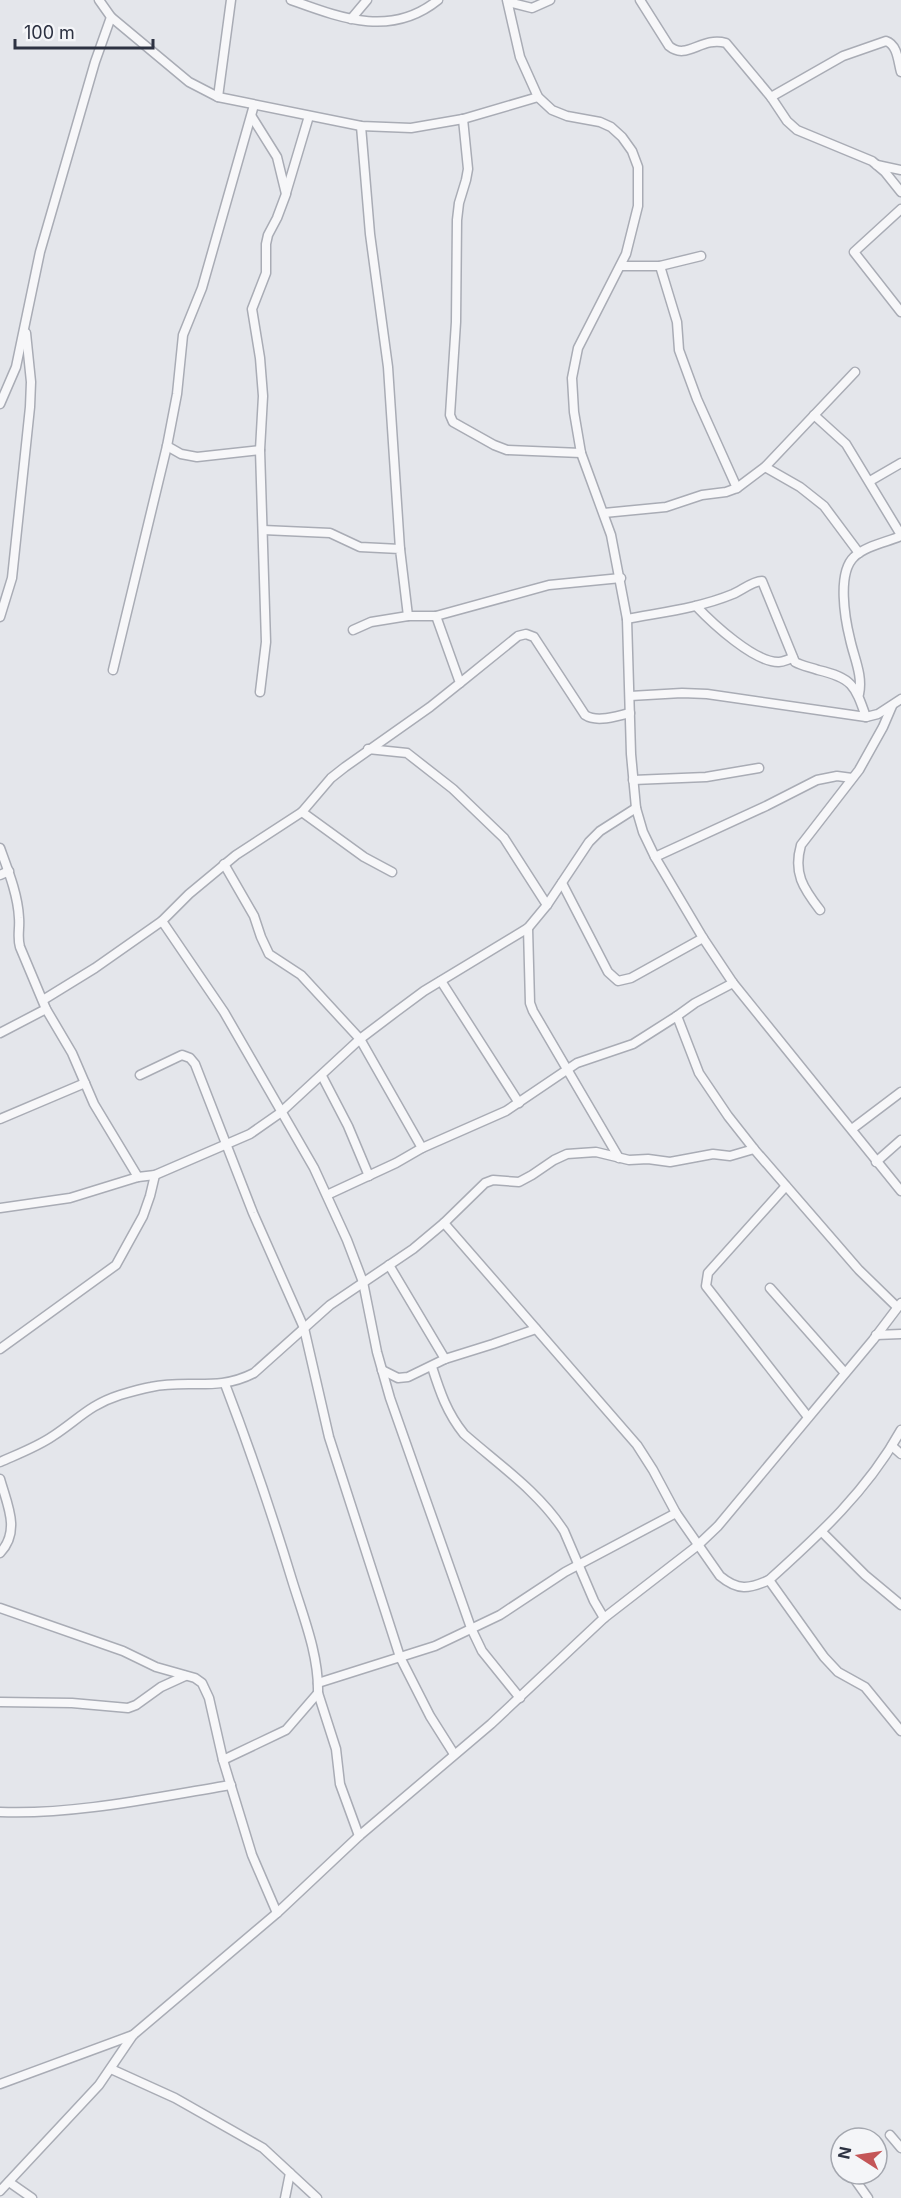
<svg xmlns="http://www.w3.org/2000/svg" width="901" height="2198" font-family="Inter,sans-serif">
<style>
.lines{fill:none;stroke-linecap:round;stroke-linejoin:round}
.minor-casing{stroke:#a9acb5;stroke-width:11}
.minor{stroke:#f7f7f9;stroke-width:8}
</style>
<rect width="100%" height="100%" fill="#e4e6eb"/>
<g class="lines">
<defs>
<g id="minor">
<path d="M291 0C341 18 391 38 438 0"/>
<polyline points="507,0 520,57 538,97 552,110 567,116 600,122 611,127 622,137 632,151 638,167 638,206 626,254 578,348 572,378 574,412 581,453 611,535 627,619 631,754 636,808 643,832 655,857 703,938 733,983 901,1191"/>
<path d="M640 0 669 46C687 61 701 36 726 43L771 97 787 121 797 130 872 161 885 172 901 192"/>
<polyline points="508,2 532,8 550,0"/>
<polyline points="111,17 189,82 218,97 361,126 411,128 463,119 538,97"/>
<polyline points="351,19 367,0"/>
<polyline points="218,97 231,0"/>
<path d="M771 97 843 56 886 41C898 45 898 62 901 72"/>
<polyline points="252,117 277,157 286,194 277,218 268,235 266,244 266,273 252,309 260,358 263,396 260,450 266,642 260,692"/>
<polyline points="463,119 468,169 466,180 459,203 457,220 456,322 450,415 453,422 494,445 507,450 581,453"/>
<polyline points="361,126 370,234 388,367 400,549"/>
<polyline points="877,165 901,170"/>
<polyline points="286,193 309,116"/>
<polyline points="901,209 854,252 901,312"/>
<polyline points="621,266 660,266 701,256"/>
<polyline points="660,266 677,322 679,350 697,399 737,488"/>
<polyline points="0,404 16,367 40,252 95,62 111,17 99,0"/>
<polyline points="814,415 846,444 901,535"/>
<polyline points="167,446 181,454 197,457 260,450"/>
<polyline points="765,467 800,487 824,506 859,553"/>
<polyline points="870,481 901,463"/>
<polyline points="604,513 666,507 702,495 726,492 737,488 765,467 855,372"/>
<polyline points="263,530 330,533 360,547 400,549 408,616 436,616 549,585 621,578"/>
<path d="M696 606C712 623 755 663 779 662 784 662 788 659 793 658"/>
<polyline points="0,617 12,578 30,407 31,382 26,333"/>
<path d="M627 619C663 612 699 608 733 594 742 590 753 581 762 581L795 662C802 666 810 667 818 670 852 678 855 685 866 717"/>
<polyline points="353,630 371,622 408,616"/>
<polyline points="113,670 167,446 177,394 183,335 202,288 254,105"/>
<path d="M460 683 518 636 526 634 534 637 585 715C597 723 616 716 630 713"/>
<path d="M859 694C863 675 854 658 850 639 845 619 837 573 854 557 865 546 887 542 901 536"/>
<polyline points="630,696 682,693 707,694 866,717 878,714 901,699"/>
<polyline points="368,749 407,753 453,789 504,838 547,905"/>
<polyline points="633,780 706,777 759,768"/>
<polyline points="302,812 364,857 392,872"/>
<path d="M0 848C8 870 18 895 19 918 20 928 17 937 20 947L46 1009 72 1053 94 1104 138 1177"/>
<polyline points="655,857 766,806 817,780 837,776 852,778"/>
<polyline points="224,864 254,916 261,937 269,954 301,975 360,1039 422,1148"/>
<polyline points="0,875 9,871"/>
<polyline points="562,883 608,972 618,981 631,978 703,938"/>
<path d="M820 910C803 888 793 873 801 845L859 770 883 727 892 706"/>
<polyline points="162,921 224,1012 314,1168 347,1240 363,1282 377,1352 390,1398 471,1628 482,1651 520,1698"/>
<polyline points="528,928 530,1003 533,1011 619,1158"/>
<polyline points="441,981 519,1103"/>
<polyline points="43,1000 95,968 162,921 189,894 236,855 302,812 331,778 345,767 430,707 460,683 436,616"/>
<polyline points="677,1016 699,1073 728,1116 754,1149 859,1270 897,1307"/>
<polyline points="0,1033 46,1009"/>
<polyline points="140,1075 182,1055 190,1058 195,1064 253,1213 304,1328 329,1437 400,1657 430,1716 454,1754"/>
<polyline points="322,1076 348,1126 369,1176"/>
<polyline points="0,1119 85,1083"/>
<polyline points="852,1129 901,1092"/>
<polyline points="876,1162 901,1140"/>
<polyline points="786,1186 708,1273 706,1286 808,1417"/>
<polyline points="327,1195 396,1163 422,1148 506,1111 577,1063 633,1044 677,1016 695,1003 733,983"/>
<polyline points="0,1208 70,1198 138,1177 155,1175 250,1134 280,1113 360,1039 393,1014 424,991 528,928 547,905 589,842 600,831 636,808"/>
<polyline points="444,1223 637,1445 653,1470 676,1513"/>
<polyline points="389,1265 445,1359"/>
<polyline points="770,1288 845,1373"/>
<polyline points="876,1335 901,1334"/>
<polyline points="0,1349 116,1265 143,1216 150,1196 155,1175"/>
<path d="M432 1367C440 1392 447 1413 464 1434 498 1464 539 1492 564 1531L594 1601 604 1618"/>
<polyline points="382,1370 398,1378 408,1377 445,1359 493,1344 536,1329"/>
<path d="M225 1384C250 1449 272 1514 292 1580 303 1616 319 1655 318 1693L336 1749 340 1784 359 1836"/>
<polyline points="892,1446 901,1454"/>
<path d="M0 1462C18 1454 37 1447 53 1436 79 1419 89 1405 120 1395 130 1392 140 1389 151 1387 189 1379 217 1392 254 1373L330 1305 413 1249 444 1223 485 1183 493 1180 519 1182 532 1175 554 1160 567 1154 596 1152 629 1160 648 1159 670 1162 713 1154 730 1156 754 1149"/>
<path d="M0 1479C7 1504 21 1531 0 1553"/>
<polyline points="822,1532 865,1575 901,1605"/>
<polyline points="769,1580 824,1657 838,1672 865,1687 901,1731"/>
<polyline points="0,1608 123,1651 156,1667 195,1678 202,1683 209,1698 223,1760 252,1855 277,1913"/>
<path d="M318 1683 435 1646 500 1615 565 1572 676 1513 720 1576C738 1591 749 1589 769 1580 819 1535 868 1490 901 1430"/>
<polyline points="0,1702 72,1703 128,1708 136,1705 161,1687 185,1676"/>
<polyline points="223,1760 286,1730 318,1693"/>
<path d="M0 1812C75 1815 157 1797 231 1785"/>
<polyline points="111,2069 175,2098 263,2148 290,2173 285,2198"/>
<polyline points="0,2084 133,2035"/>
<polyline points="890,2135 901,2148"/>
<polyline points="290,2173 317,2198"/>
<polyline points="851,2174 868,2198"/>
<polyline points="9,2182 32,2198"/>
<polyline points="0,2191 99,2085 133,2035 277,1913 359,1836 491,1724 604,1618 697,1546 718,1526 873,1340 901,1303"/>
</g>
</defs>
<use href="#minor" class="minor-casing"/>
<use href="#minor" class="minor"/>
</g>
<g transform="translate(859 2156) rotate(282)"><circle r="28" fill="#f4f5f8" stroke="#a4a7af" stroke-width="1.5"/>
<path d="M0-4.5L10 22L0 15L-10 22Z" fill="#c45557"/>
<text y="-9" font-size="16" font-weight="bold" text-anchor="middle" fill="#2d3242">N</text>
</g>
<path d="M15 39v9h138v-9" fill="none" stroke="#2d3242" stroke-width="3"/>
<text x="24" y="39" font-size="18" fill="#2d3242" stroke="#f4f5f8" stroke-width="4.5" paint-order="stroke">100 m</text>
</svg>
